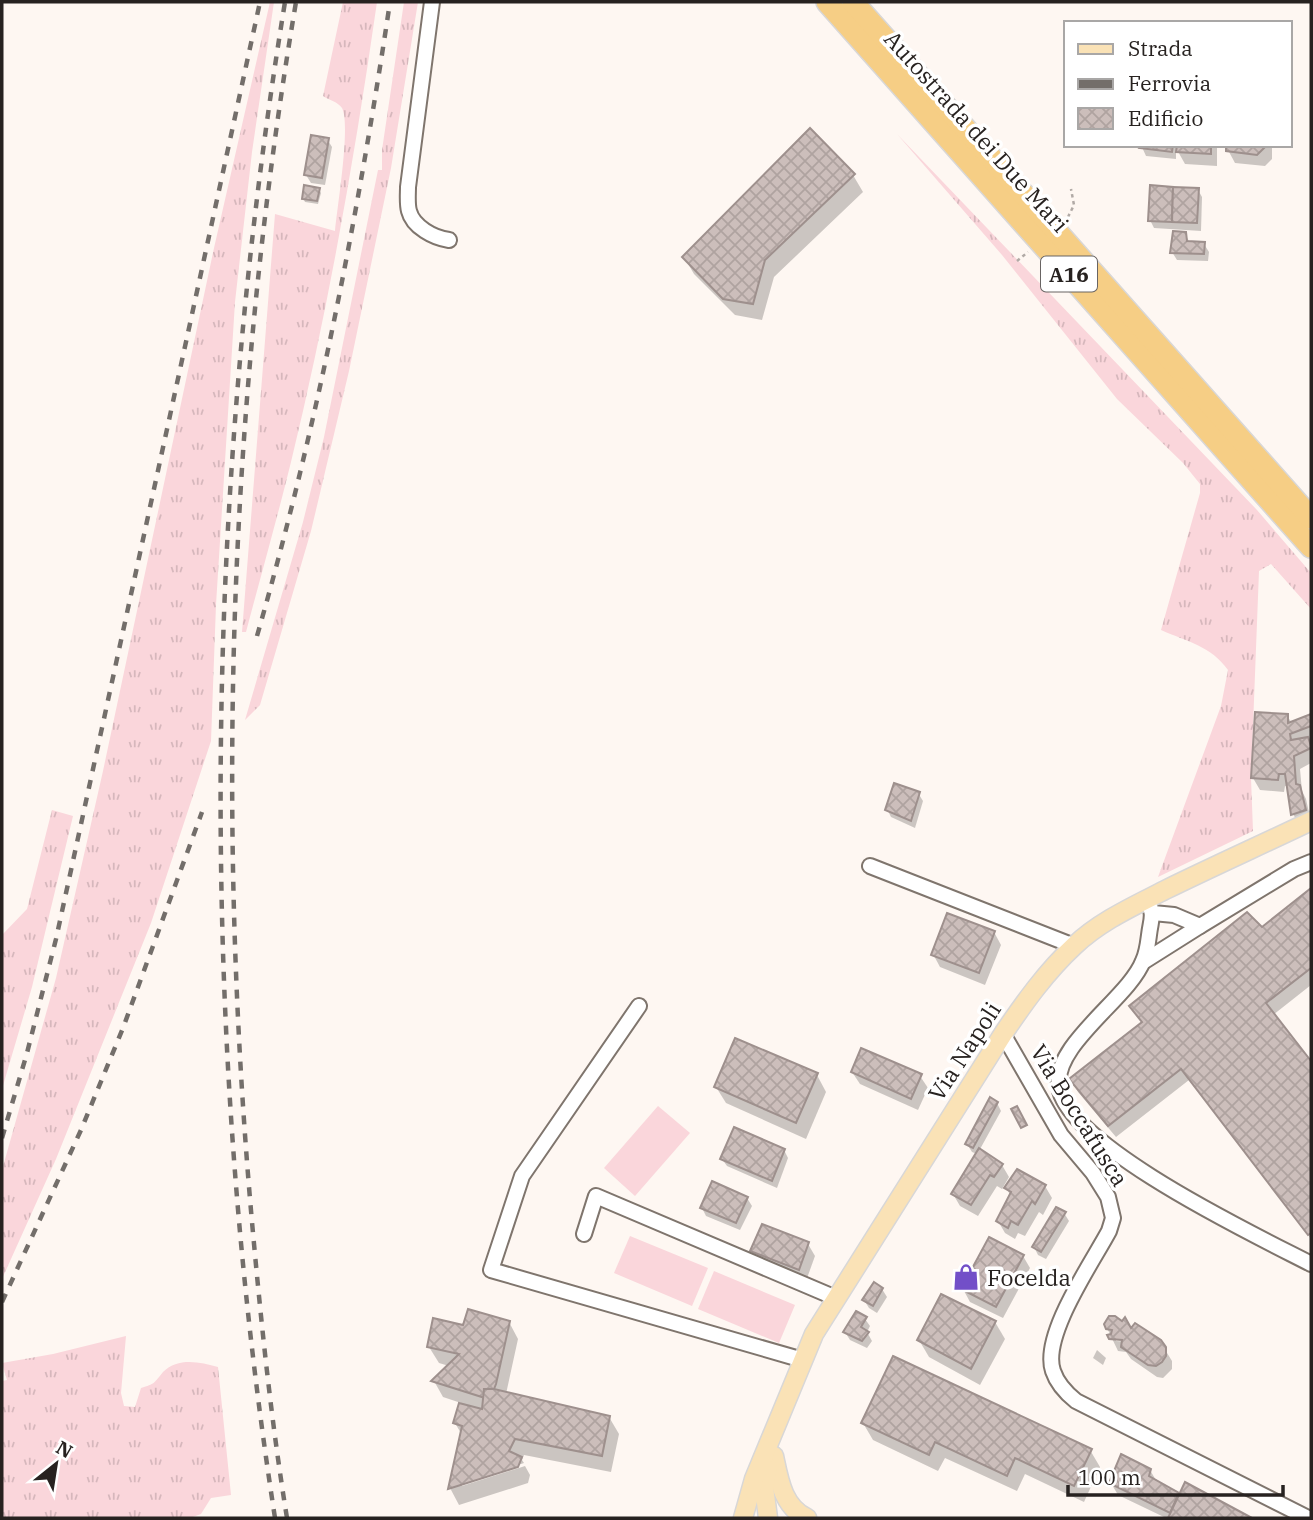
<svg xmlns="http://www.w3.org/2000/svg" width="1313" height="1520" font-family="'IBM Plex Serif',serif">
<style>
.grass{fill:url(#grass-tufts)}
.garden{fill:#fad6db}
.shadow{fill:#0003;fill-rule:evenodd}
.building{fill:url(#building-cross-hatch);stroke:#9e908d;stroke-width:2}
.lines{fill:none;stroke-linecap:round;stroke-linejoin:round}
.minor-casing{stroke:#7f756d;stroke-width:18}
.major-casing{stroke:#d8d7d7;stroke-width:21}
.highway-casing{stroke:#d8d7d7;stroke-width:24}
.path{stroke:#b1aaa6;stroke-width:2.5;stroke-dasharray:3.5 3.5;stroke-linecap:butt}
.minor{stroke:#fff;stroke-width:14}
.major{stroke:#fae2b6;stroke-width:18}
.highway{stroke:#f6ce85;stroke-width:21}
.rail{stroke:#736e6a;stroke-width:4.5;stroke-dasharray:9 9;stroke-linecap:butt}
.labels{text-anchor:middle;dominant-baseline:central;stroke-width:7;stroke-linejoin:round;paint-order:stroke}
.shield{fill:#fff;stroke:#686463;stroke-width:2}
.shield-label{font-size:21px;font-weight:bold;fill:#272220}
.street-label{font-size:23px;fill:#272220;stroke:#fff}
.poi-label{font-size:23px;fill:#272220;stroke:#fff;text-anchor:start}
</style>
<defs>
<pattern id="grass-tufts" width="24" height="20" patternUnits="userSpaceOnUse" patternTransform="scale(1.75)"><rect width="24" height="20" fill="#fad6db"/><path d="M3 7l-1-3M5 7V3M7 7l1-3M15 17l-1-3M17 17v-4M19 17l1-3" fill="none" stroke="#d6b7bc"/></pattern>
<pattern id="building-cross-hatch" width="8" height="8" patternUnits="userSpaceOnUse" patternTransform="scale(1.75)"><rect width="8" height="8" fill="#ccbebb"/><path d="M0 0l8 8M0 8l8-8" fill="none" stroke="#afa3a0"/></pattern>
</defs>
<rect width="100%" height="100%" fill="#fef7f2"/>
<g class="grass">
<polygon points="270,2 274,2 252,152 235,302 216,605 211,741 151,923 56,1159 2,1279 2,1170 56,978 103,771 214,248"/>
<path d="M343 2H377C355 156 328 310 291 462 277 519 261 575 246 632H242L275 214 335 231C337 208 351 125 342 108 338 102 329 100 323 96Z"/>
<polygon points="404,2 418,2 391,168 349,371 311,531 260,705 245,720 303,522 324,437 378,170 382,170 382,150"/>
<path d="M897 134 1257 510 1311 573V609L1271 564 1259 571 1251 778 1253 831 1158 877 1221 706 1228 670C1211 646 1188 642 1161 630L1200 493V484L1183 463 1117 399 1002 255Z"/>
<polygon points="52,810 73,816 32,987 2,1089 2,935 27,909"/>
<path d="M126 1336 121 1393 124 1406 135 1407 141 1388C155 1384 154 1383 163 1372 178 1357 200 1362 218 1367L231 1495 211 1498 201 1514 190 1518H2V1381L7 1380 2 1363 53 1354Z"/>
</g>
<g class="garden">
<polygon points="658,1106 690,1133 635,1196 604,1168"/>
<polygon points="630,1236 708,1268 692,1306 614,1273"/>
<polygon points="714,1271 795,1305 779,1343 698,1309"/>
</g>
<g class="shadow">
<polygon points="327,139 332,147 325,185 311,183 306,175"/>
<polygon points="1141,145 1217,145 1217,166 1185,164 1176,148 1176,159 1146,156"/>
<polygon points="1228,145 1272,145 1272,159 1265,166 1235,163 1228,150"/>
<polygon points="853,175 863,192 774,277 762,320 735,315 694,274 684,257"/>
<polygon points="319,189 321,193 318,204 305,202 303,198"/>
<polygon points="1198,190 1202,197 1201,231 1154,228 1150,220"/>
<polygon points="1185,234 1190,243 1204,244 1209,252 1208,261 1177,260 1172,252"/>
<polygon points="1287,716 1292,723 1311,716 1311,741 1309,742 1311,746 1311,763 1300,769 1302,791 1306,799 1311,822 1300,826 1293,814 1289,786 1285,786 1284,792 1260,790 1253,778"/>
<polygon points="918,793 923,801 915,828 891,817 887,809"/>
<polygon points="1311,891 1311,985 1273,1015 1311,1064 1311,1239 1189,1080 1116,1137 1078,1092 1071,1080 1143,1024 1131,1006 1262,929"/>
<polygon points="994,932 1001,945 985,985 940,967 933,954"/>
<polygon points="852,1072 920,1076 928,1088 918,1110 860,1084"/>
<polygon points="817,1075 826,1092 806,1139 726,1103 716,1087"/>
<polygon points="997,1103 1001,1111 979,1151 1002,1165 1009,1177 1002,1189 997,1186 978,1216 960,1206 953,1194 977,1154 972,1152 967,1144"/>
<polygon points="784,1150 788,1158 777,1188 727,1166 722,1159"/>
<polygon points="1045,1186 1052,1198 1043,1215 1039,1212 1025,1236 1018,1233 1015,1239 1005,1233 998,1221 1011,1196 1006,1188"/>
<polygon points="747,1198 752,1206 740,1230 706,1216 702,1208"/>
<polygon points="1064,1213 1069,1221 1046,1259 1038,1255 1034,1247"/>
<polygon points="808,1244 815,1256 806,1281 759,1263 752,1251"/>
<polygon points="1023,1256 1030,1268 1003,1318 970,1302 963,1289"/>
<polygon points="882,1289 887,1297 877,1313 869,1308 864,1300"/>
<polygon points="865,1319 870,1326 867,1332 872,1341 867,1348 850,1340 845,1332"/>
<polygon points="509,1322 518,1339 506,1394 609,1417 619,1434 611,1472 524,1455 522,1460 524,1463 462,1483 462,1486 525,1466 530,1475 528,1483 459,1505 450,1488 462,1435 455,1423 461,1403 443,1397 434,1381 449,1366 439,1363 429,1347 464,1327"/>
<polygon points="995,1322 1005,1339 980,1385 929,1357 919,1340"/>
<path d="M1107 1328 1131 1331 1164 1348 1172 1361V1369L1163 1378 1157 1377 1131 1359 1126 1352 1118 1351ZM1116 1338 1130 1342 1116 1341Z"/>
<polygon points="1097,1350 1106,1358 1103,1365 1093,1358"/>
<polygon points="863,1423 1090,1450 1100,1467 1084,1502 1025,1474 1017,1491 945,1458 938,1471 873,1440"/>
<polygon points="1150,1470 1157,1482 1180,1496 1186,1484 1251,1518 1166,1518 1118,1495 1111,1483"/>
</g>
<g class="building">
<polygon points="810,128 855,174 765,260 753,304 723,299 682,257"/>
<polygon points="311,135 329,138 322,178 304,175"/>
<polygon points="1140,145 1173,145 1172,152 1139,148"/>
<polygon points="1177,145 1211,145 1211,154 1176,152"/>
<polygon points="1226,145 1266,145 1266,146 1257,155 1226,151"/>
<polygon points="304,185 320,188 317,201 302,199"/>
<polygon points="1150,185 1173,187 1172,222 1148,221"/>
<polygon points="1173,187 1199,188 1197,223 1172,222"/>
<polygon points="1173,231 1186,232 1187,241 1205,242 1204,254 1170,253"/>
<polygon points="1255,712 1288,714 1288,723 1311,714 1311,726 1290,734 1291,740 1308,737 1311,746 1311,748 1294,756 1296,784 1300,785 1306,810 1291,815 1285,774 1279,774 1278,780 1251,778"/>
<polygon points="894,783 920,792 911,821 885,810"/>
<polygon points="1311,888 1311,968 1266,1003 1311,1061 1311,1233 1308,1235 1181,1069 1108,1126 1069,1079 1142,1022 1129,1006 1247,912 1262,927"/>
<polygon points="947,913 995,931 979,973 931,955"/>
<polygon points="735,1038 818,1073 796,1123 714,1087"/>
<polygon points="861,1048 922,1074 911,1099 851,1072"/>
<polygon points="990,1097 998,1102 973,1148 965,1144"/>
<polygon points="1017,1106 1027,1125 1021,1128 1011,1109"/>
<polygon points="734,1127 785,1149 772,1181 720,1159"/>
<polygon points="979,1148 1003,1164 994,1177 990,1175 971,1205 951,1194"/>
<polygon points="1017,1169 1046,1185 1035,1204 1032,1201 1018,1225 1011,1221 1008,1228 996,1221 1011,1192 1004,1188"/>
<polygon points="712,1181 748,1197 736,1223 700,1208"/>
<polygon points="1056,1207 1066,1212 1041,1252 1032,1247"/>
<polygon points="762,1224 809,1242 799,1270 750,1251"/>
<polygon points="989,1237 1024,1255 996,1307 961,1289"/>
<polygon points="874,1282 883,1288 873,1306 862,1300"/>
<polygon points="941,1294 996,1321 971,1369 917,1340"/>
<polygon points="468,1309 510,1321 496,1384 494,1389 484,1389 485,1398 431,1381 459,1354 427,1347 433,1318 463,1325"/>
<polygon points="856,1311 867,1317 861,1327 869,1332 862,1341 843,1332"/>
<polygon points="1109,1316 1115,1316 1122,1321 1125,1317 1131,1328 1135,1323 1161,1340 1166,1347 1166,1356 1162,1362 1156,1366 1148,1365 1121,1347 1122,1340 1109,1339 1107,1335 1111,1334 1112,1330 1106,1329 1104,1324"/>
<polygon points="893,1356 1092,1449 1074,1486 1015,1458 1007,1476 935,1442 929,1455 861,1423"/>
<polygon points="484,1389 494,1389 610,1416 602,1456 515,1439 509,1451 522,1457 518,1467 448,1489 462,1426 453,1423 459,1403 482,1409"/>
<polygon points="1121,1454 1151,1469 1149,1476 1179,1493 1170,1513 1109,1483"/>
<polygon points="1185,1482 1252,1518 1168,1518"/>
</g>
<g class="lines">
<defs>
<g id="minor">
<path d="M432 2 408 187C408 194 407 204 409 211 413 227 434 238 449 240"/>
<polyline points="870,866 1074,946"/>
<path d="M1147 900C1155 916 1151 918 1149 935 1148 943 1147 953 1143 961 1129 998 1052 1045 1059 1087 1069 1147 1257 1236 1311 1264"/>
<polyline points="1153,913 1174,915 1200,926 1294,869 1311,862"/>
<polyline points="1143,962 1200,926"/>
<polyline points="639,1006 522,1176 491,1270 803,1360"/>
<path d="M1003 1034 1061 1135 1093 1173 1108 1197 1113 1218 1109 1231C1092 1263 1041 1336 1053 1371 1057 1383 1066 1393 1076 1401L1308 1518"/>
<polyline points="584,1234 596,1196 836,1298"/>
</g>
<g id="major">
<path d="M774 1456C779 1480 783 1507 807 1518"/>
<polyline points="768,1467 764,1487 768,1518"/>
<path d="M743 1518 754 1479 814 1334 1003 1034C1024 1003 1046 972 1074 946 1100 921 1134 906 1165 890 1214 866 1263 844 1311 821"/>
</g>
<g id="highway">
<polyline points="827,2 1311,547"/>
<polyline points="853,2 1311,518"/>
</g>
</defs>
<use href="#minor" class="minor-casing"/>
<use href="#major" class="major-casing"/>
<use href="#highway" class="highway-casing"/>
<g class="path">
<polyline points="1068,217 1074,205 1071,189"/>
<polyline points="1017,261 1028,252"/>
</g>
<use href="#minor" class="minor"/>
<use href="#major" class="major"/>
<use href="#highway" class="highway"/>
<g class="rail">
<path d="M257 636C317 427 358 216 390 2"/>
<polyline points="2,1138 27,1053 56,939 260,2"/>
<polyline points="2,1302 81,1130 123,1028 202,812"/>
<path d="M275 1518C198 1022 204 497 285 2"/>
<path d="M287 1518C271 1420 261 1321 252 1222 216 817 228 403 296 2"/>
</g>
</g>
<defs>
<symbol id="shop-bare" viewBox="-9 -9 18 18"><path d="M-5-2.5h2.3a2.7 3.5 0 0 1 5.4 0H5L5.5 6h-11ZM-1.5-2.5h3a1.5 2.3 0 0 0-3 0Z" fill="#724fc8" stroke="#fff" stroke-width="2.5" paint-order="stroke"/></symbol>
</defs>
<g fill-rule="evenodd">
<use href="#shop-bare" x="947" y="1258" width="38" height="38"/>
</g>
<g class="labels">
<rect class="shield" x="1041" y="256.5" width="56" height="35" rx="5"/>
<g class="shield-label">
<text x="1069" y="274">A16</text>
</g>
<g class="street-label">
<text transform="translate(977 131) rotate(48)">Autostrada dei Due Mari</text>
<text transform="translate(964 1051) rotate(-57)">Via Napoli</text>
<text transform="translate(1080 1115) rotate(58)">Via Boccafusca</text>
</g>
<g class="poi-label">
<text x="987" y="1277">Focelda</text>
</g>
</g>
<rect width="1313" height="1520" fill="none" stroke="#272220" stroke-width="7"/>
<rect x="1064" y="21" width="228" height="126" fill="#ffffff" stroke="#a9a7a6" stroke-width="2"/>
<rect x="1078" y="44" width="35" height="10" fill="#fae2b6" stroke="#a9a7a6" stroke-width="2"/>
<text x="1128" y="56" font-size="21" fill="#272220">Strada</text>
<rect x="1078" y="79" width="35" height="10" fill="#736e6a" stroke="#a9a7a6" stroke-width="2"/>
<text x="1128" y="91" font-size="21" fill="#272220">Ferrovia</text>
<rect x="1078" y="108" width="35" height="21" fill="url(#building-cross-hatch)" stroke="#a9a7a6" stroke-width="2"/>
<text x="1128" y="126" font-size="21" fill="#272220">Edificio</text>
<g transform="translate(56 1464) rotate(30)" stroke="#ffffff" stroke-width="5" paint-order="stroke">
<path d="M0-5L12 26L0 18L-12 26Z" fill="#272220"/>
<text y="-10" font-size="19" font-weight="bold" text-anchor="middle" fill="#272220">N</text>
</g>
<path d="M1068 1485v10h215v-10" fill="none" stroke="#272220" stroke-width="3.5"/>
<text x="1078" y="1485" font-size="21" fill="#272220" stroke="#ffffff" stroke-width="5" paint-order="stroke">100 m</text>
</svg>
